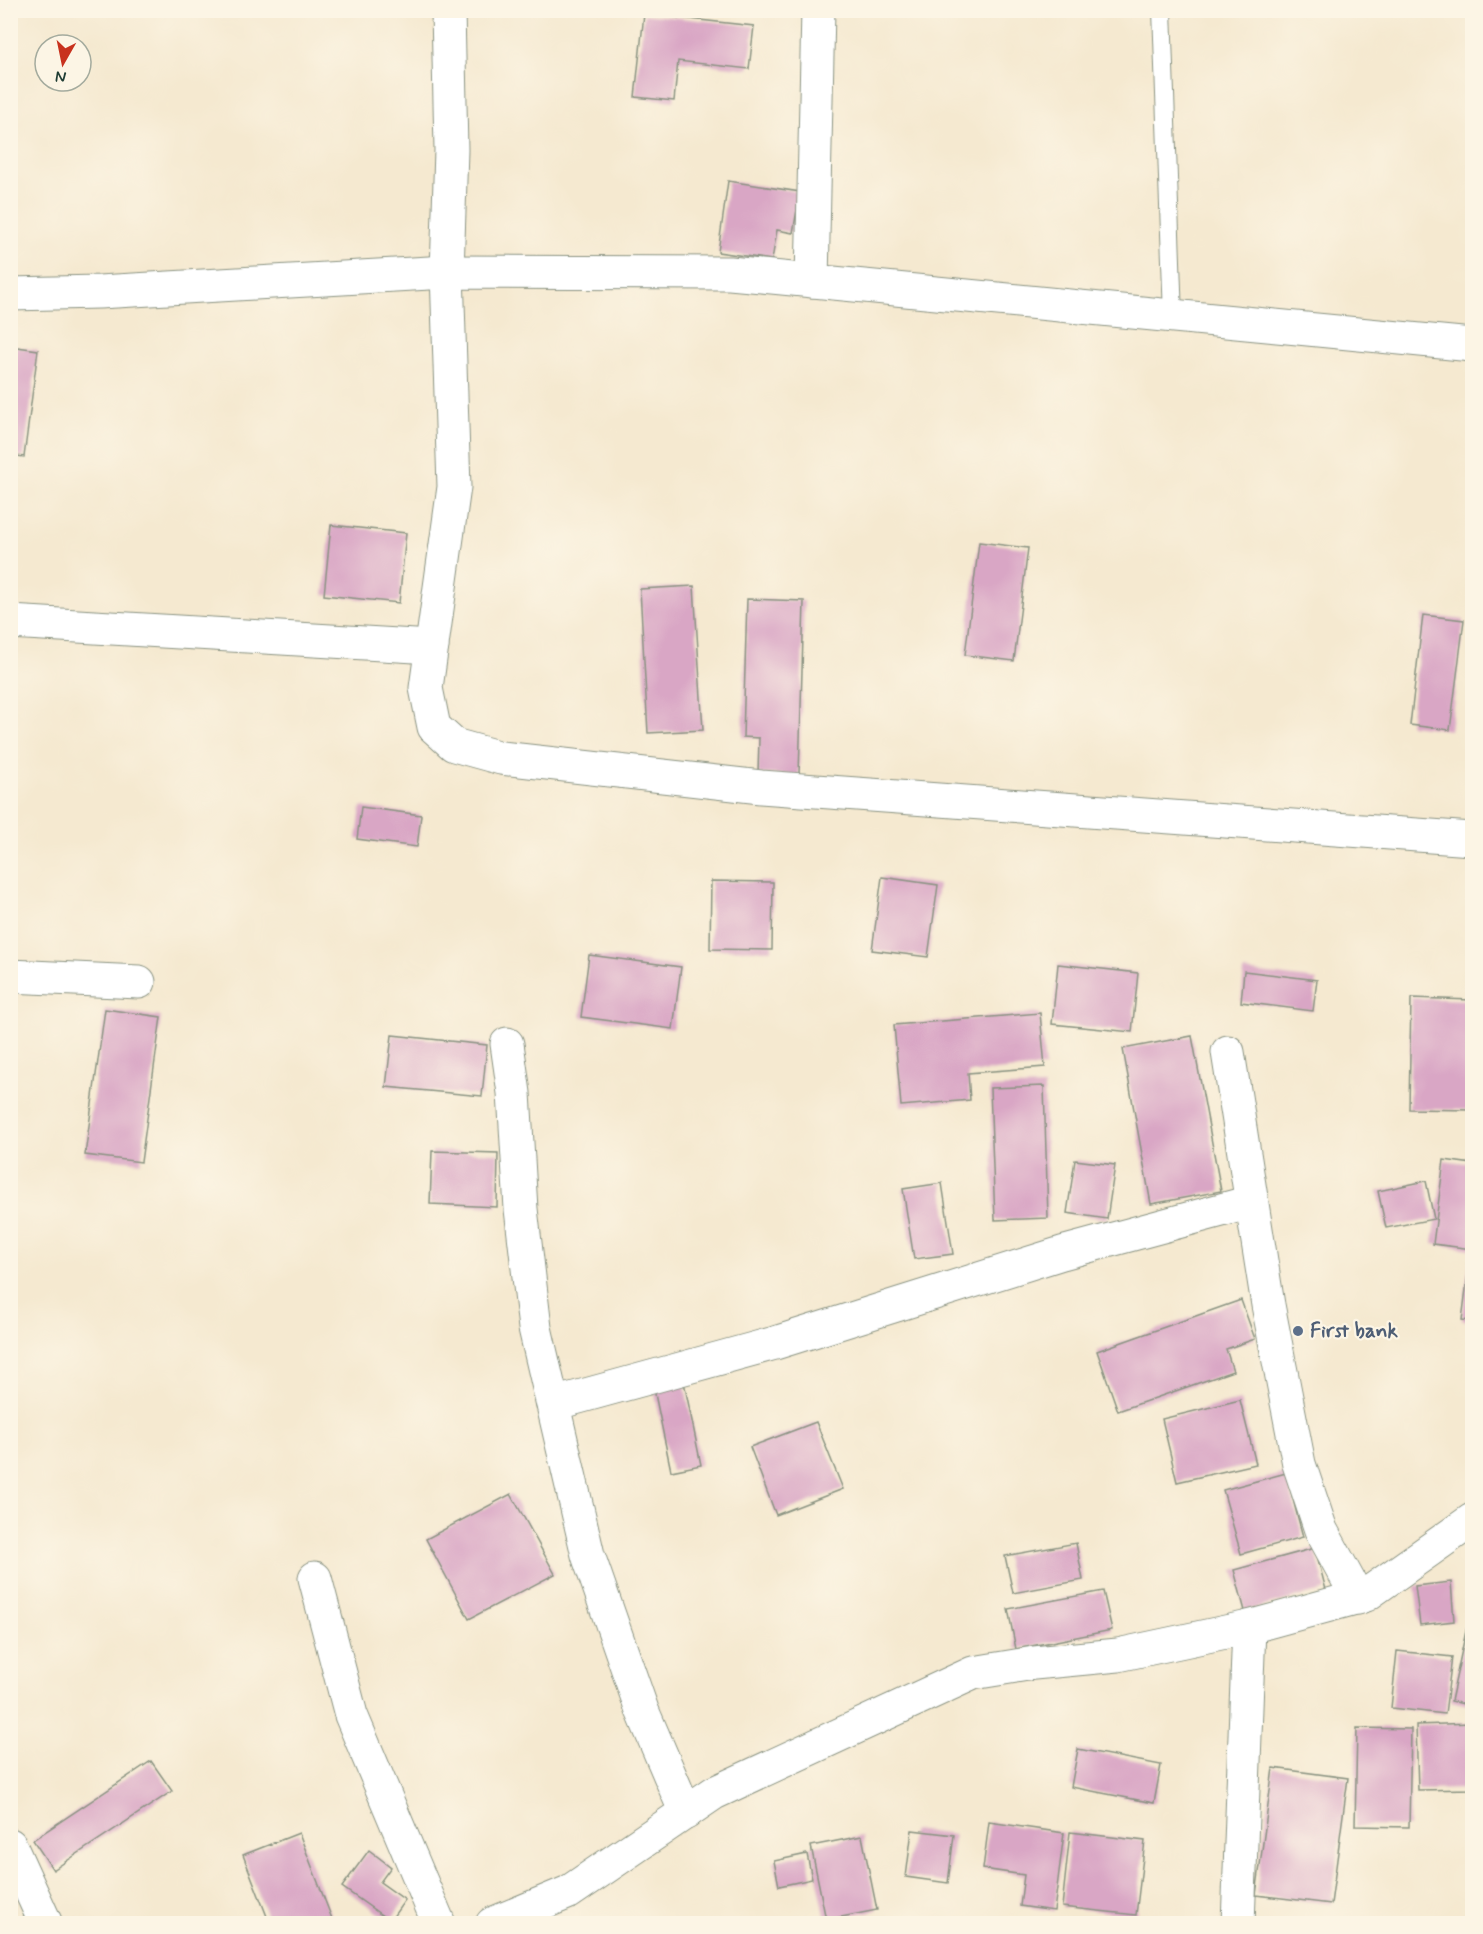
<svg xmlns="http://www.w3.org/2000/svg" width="1483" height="1934" font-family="Mynerve,sans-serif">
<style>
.building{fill:#d9a6c5}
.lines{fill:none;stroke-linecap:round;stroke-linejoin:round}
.lane-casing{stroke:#8a9382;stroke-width:20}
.street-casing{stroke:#8a9382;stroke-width:35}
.lane{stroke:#fff;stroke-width:18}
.street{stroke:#fff;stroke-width:33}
.service-dot{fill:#5c6f8a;stroke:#fcf5e5;stroke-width:2}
.labels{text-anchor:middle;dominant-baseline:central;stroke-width:4.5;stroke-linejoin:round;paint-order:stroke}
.service-label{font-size:21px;font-weight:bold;fill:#4e5e75;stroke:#fcf5e5;text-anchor:start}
</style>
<rect width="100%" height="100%" fill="#fcf5e5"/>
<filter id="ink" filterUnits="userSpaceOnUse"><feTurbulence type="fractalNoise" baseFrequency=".0167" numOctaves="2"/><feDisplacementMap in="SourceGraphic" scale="12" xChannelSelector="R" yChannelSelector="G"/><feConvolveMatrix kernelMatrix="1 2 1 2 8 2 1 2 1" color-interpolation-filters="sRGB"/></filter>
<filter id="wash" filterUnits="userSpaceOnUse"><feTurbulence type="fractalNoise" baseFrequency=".008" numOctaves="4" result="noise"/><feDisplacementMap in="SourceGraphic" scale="24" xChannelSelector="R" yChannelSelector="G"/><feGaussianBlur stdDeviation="1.35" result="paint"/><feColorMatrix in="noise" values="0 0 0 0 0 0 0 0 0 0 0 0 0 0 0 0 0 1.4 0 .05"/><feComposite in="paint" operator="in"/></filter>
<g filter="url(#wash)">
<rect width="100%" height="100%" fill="#f5e9d0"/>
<g id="blocks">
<g class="building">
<polygon points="644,14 754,26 749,69 678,61 674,101 635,97"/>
<polygon points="728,181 800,192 793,233 777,230 772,260 718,252"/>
<polygon points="10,346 38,350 24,457 10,455"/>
<polygon points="331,525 406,533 399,603 324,595"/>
<polygon points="979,542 1028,548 1014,661 965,655"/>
<polygon points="694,586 703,730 648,733 640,589"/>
<polygon points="747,599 804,601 799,775 758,774 759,738 743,737"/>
<polygon points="1423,615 1464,620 1450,730 1410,725"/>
<polygon points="361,807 421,815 417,847 357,839"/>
<polygon points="882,877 938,885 928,957 872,950"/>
<polygon points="711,881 773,882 772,950 710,949"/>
<polygon points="589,955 681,967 673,1029 581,1017"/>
<polygon points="1058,964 1138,973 1132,1032 1052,1024"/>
<polygon points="1244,971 1317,980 1313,1011 1241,1002"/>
<polygon points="1411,998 1472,1000 1471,1110 1409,1109"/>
<polygon points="105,1009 161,1017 141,1162 85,1155"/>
<polygon points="1040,1013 1045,1067 968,1073 970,1100 901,1106 894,1025"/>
<polygon points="392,1035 487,1045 482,1096 386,1087"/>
<polygon points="1192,1036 1221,1191 1151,1204 1123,1049"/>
<polygon points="1044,1086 1048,1218 995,1220 990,1088"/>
<polygon points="432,1151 498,1153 497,1207 430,1204"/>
<polygon points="1075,1160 1115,1165 1107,1219 1067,1213"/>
<polygon points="1444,1160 1472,1164 1472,1249 1433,1244"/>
<polygon points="1426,1181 1434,1219 1386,1228 1378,1191"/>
<polygon points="942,1183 953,1254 914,1259 903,1189"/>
<polygon points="1470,1258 1472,1258 1472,1321 1462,1320"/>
<polygon points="1241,1300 1255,1339 1226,1349 1233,1371 1118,1411 1097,1351"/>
<polygon points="684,1382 701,1465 671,1471 654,1389"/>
<polygon points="1240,1400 1256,1464 1177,1482 1162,1419"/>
<polygon points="816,1422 843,1489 776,1515 750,1447"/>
<polygon points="1286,1473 1303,1537 1241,1554 1223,1490"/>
<polygon points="511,1494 555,1574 469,1619 426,1539"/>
<polygon points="1076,1543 1083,1580 1013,1593 1005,1556"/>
<polygon points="1315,1548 1326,1590 1245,1611 1234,1570"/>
<polygon points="1451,1582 1454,1621 1420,1625 1415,1586"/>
<polygon points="1103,1591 1112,1630 1016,1649 1008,1609"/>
<polygon points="1469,1617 1472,1618 1472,1706 1451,1701"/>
<polygon points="1397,1651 1452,1657 1445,1714 1391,1708"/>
<polygon points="1472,1723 1472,1789 1418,1790 1416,1725"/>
<polygon points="1357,1728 1411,1729 1409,1827 1355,1826"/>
<polygon points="1078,1749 1161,1765 1154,1803 1071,1787"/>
<polygon points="151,1761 172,1791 53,1870 33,1840"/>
<polygon points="1273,1768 1348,1778 1331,1904 1256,1895"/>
<polygon points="989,1822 1064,1833 1054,1911 1020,1906 1024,1875 983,1869"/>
<polygon points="912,1830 954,1835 948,1883 906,1877"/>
<polygon points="1070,1832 1145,1841 1136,1915 1062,1907"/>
<polygon points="299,1833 334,1924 270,1924 243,1855"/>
<polygon points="862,1836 877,1910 826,1920 811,1846"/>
<polygon points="369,1850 391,1867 380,1882 405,1900 390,1921 342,1887"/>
<polygon points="807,1854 812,1879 779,1886 774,1861"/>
</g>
</g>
</g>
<g filter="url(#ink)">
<use href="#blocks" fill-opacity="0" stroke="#8a9382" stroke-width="1.5"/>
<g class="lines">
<defs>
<polyline id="lane" points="1162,10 1173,317"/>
<g id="street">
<polyline points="448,10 451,150 447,272 454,487 426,688 434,727 454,745 501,758 761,787 1472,839"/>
<polyline points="812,281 818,10"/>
<polyline points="10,294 99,292 447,272 730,273 1472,345"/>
<polyline points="10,622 432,647"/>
<polyline points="10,976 139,982"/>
<polyline points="507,1044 514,1093 521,1209 535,1328 588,1555 642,1710 686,1813"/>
<polyline points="1228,1052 1268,1305 1299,1464 1321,1530 1358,1598"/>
<polyline points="553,1404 775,1343 1062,1253 1251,1202"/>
<polyline points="315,1578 351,1715 439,1924"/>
<polyline points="10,1845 46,1924"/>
<polyline points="492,1924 569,1892 714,1793 973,1673 1034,1663 1118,1655 1249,1627 1366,1595 1472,1520"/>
<polyline points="1238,1924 1249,1627"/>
</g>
</defs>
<use href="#lane" class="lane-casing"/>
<use href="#street" class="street-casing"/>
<use href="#lane" class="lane"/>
<use href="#street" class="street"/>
</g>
</g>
<circle class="service-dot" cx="1298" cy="1331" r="6"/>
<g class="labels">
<g class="service-label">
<text x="1310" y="1331">First bank</text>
</g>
</g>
<rect width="1483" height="1934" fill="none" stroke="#fcf5e5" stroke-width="36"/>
<g transform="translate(63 63) rotate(189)"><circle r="28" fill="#fcf5e5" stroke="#a4ab9e" stroke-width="1.5"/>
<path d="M0-4.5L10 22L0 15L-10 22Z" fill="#c8321e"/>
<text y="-9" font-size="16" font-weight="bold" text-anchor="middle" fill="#1f3d34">N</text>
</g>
</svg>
